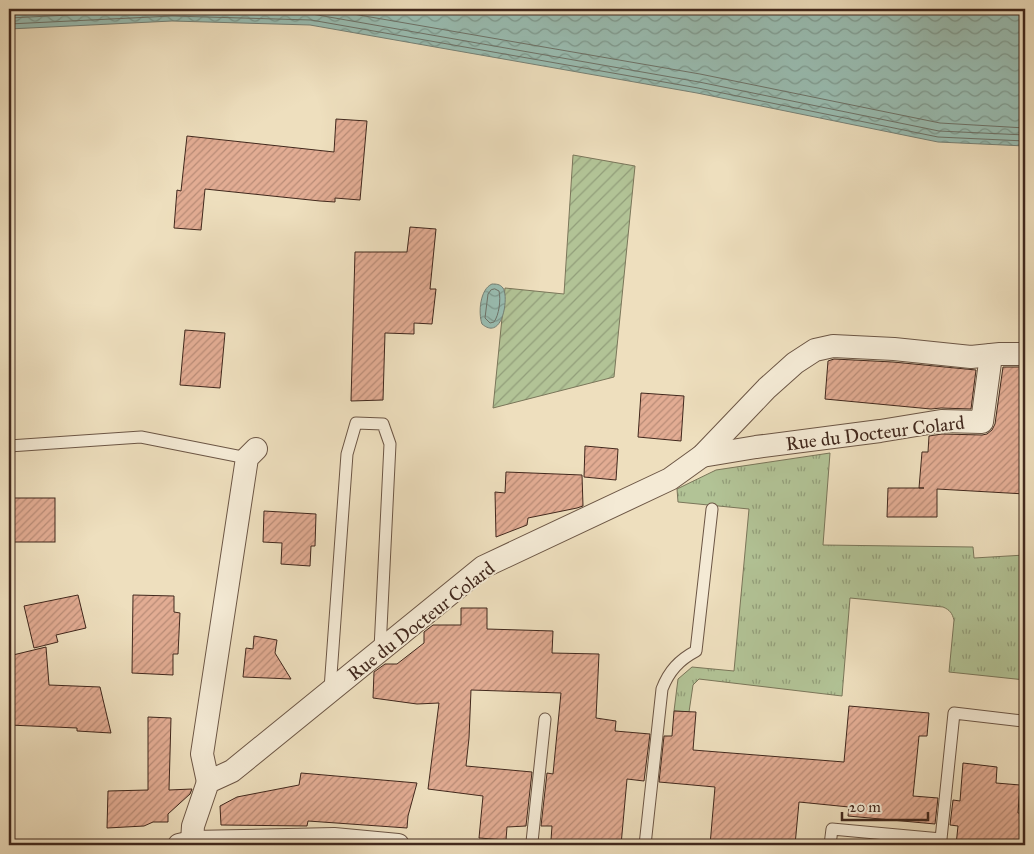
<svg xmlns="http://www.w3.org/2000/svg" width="1034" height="854" font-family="'IM FELL Great Primer',serif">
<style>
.grass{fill:url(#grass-tufts);stroke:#7a765a}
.garden{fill:url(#garden-furrows);stroke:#7a765a}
.water{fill:url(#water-waves);stroke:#768176}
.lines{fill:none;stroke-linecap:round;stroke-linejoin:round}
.shore{stroke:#6d7268;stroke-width:1}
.building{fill:url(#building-hatch);stroke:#41281d}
.lane-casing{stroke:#6c5645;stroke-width:13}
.street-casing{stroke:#6c5645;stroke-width:24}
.lane{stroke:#f4ead5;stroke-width:11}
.street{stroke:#f4ead5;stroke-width:22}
.labels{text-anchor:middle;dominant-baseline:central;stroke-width:4;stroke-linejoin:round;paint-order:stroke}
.street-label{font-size:19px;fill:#41281d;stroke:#f4ead5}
</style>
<defs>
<pattern id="grass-tufts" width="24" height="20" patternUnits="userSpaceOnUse" patternTransform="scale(1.25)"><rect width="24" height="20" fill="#b2c396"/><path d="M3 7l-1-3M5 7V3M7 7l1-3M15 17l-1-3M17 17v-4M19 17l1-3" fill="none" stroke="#929e7a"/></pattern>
<pattern id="garden-furrows" width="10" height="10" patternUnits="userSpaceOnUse" patternTransform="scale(1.25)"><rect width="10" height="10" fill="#b2c396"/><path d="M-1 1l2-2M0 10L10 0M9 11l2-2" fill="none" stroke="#929e7a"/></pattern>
<pattern id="water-waves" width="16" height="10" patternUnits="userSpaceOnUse" patternTransform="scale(1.25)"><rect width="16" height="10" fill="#99bdb2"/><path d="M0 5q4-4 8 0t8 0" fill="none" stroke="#7e9a90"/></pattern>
<pattern id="building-hatch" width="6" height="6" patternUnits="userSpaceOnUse" patternTransform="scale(1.25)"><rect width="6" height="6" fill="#e2ac93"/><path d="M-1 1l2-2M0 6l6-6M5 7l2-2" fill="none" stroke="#b98c77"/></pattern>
</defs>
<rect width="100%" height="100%" fill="#eedfbe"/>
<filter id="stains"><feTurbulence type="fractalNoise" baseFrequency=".004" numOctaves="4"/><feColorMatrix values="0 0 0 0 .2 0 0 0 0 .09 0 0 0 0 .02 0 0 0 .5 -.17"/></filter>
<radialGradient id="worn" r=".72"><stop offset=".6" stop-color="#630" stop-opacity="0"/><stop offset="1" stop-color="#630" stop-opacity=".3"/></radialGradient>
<path class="grass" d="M830 453 823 545 973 547 974 558 1025 555V680L949 672 954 620C952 613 950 610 943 607L850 598 842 696 699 679 693 685 689 712 674 711 678 679 692 667 734 671 749 509 678 502 677 489 716 470Z"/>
<polygon class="garden" points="573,155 635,166 614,377 493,408 505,288 564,294"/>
<g class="water">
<polygon points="9,9 1025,9 1025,146 938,142 697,93 310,25 172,21 9,29"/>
<path d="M492 284C496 284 500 284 503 288 509 296 503 342 482 324 478 313 480 289 492 284Z"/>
</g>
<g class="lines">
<g class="shore">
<polyline points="324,9 700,74 940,123 1025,128"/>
<polyline points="9,18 171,10 312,14 699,82 939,131 1025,135"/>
<polyline points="9,24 172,16 311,20 698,88 938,137 1025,141"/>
<path d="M495 289 499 291C501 300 499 315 494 322L490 323 485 318 488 294 491 290Z"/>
</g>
</g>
<g class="building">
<polygon points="336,119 367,121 360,200 335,198 335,202 320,201 205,189 201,230 174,228 177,190 181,191 187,136 334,152"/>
<polygon points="410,227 436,229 430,289 436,289 432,324 414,323 414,334 385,333 383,400 351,401 355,252 407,252"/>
<polygon points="185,330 225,333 220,388 180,385"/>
<polygon points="834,359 893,362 976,370 971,409 941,408 931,409 825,399 828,361"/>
<polygon points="1003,367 1025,367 1025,494 937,489 937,517 887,517 888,488 924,488 919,488 922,452 928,452 929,436 942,434 982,435 987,434 992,430 995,424"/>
<polygon points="641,393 684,396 681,441 638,437"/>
<polygon points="585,446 618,449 616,480 584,477"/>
<polygon points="506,472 582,475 583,506 577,508 528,518 527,525 496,537 495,492 505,493"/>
<rect x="9" y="498" width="46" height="44"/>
<polygon points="264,511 316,514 315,546 311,546 310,566 281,564 282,543 263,542"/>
<polygon points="78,595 86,628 56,635 58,642 34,648 24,606"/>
<polygon points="133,595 174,596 174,612 180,613 178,654 173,654 173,675 132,673"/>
<polygon points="461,608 487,608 487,629 553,631 552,653 599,654 596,718 616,721 615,731 650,734 644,781 627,779 621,845 587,845 558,842 559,840 551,840 552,826 541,826 547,773 553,774 561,693 471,690 469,738 466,766 532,772 526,826 507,827 506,840 479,838 483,796 428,789 439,703 417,704 373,698 374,672 385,664 397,664 424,643 424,632 433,625 461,625"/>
<polygon points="254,636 277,640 275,653 291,679 243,677 246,648 253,649"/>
<polygon points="46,647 49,685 100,687 111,733 77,731 77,728 9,725 9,694 13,655"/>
<polygon points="849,706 929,713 927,736 919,736 913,796 938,798 935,824 848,816 849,807 799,802 795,845 710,845 715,787 659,782 664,736 672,736 674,711 696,712 693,750 844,762"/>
<polygon points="148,717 171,718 169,790 192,789 190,794 168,814 168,822 153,822 144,826 107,828 108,791 148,790"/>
<polygon points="963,763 997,767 996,783 1020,785 1018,813 1025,814 1022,845 956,845 958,826 950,825 953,800 960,801"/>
<polygon points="301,773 417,783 408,816 407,828 308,821 307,826 221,825 220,806 237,797 299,785"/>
</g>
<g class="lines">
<defs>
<g id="lane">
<polyline points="9,446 141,437 247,458"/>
<polyline points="330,689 347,454 356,423 383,424 390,444 380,649"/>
<polyline points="533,845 532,842 545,719"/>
<path d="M645 845 662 689C669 671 679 660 696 651L712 509"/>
<polyline points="830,845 832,829 941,839 954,713 1023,721"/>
</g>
<g id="street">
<polyline points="702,456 756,447 880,431 941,421 982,422 991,355"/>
<polyline points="208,782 202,754 247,458 256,449"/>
<polyline points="192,842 193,826 208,782 232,771 483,567 670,479 702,456 767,388 795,363 815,350 833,346 894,349 971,357 1000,354 1025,354"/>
<polyline points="179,845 192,842 334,839 398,845"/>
</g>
</defs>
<use href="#lane" class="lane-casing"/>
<use href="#street" class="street-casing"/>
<use href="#lane" class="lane"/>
<use href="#street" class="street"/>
</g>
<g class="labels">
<g class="street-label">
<text transform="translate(875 433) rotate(-7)">Rue du Docteur Colard</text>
<text transform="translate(421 621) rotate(-38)">Rue du Docteur Colard</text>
</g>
</g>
<rect width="1034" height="854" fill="none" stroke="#eedfbe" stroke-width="30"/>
<rect x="10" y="10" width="1014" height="834" fill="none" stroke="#41281d" stroke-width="2.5"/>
<rect x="15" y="15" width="1004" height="824" fill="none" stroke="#41281d"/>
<path d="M842 812v8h86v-8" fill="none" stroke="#41281d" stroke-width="2.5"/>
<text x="849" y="812" font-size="15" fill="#41281d" stroke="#f4ead5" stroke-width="4" paint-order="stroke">20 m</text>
<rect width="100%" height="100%" filter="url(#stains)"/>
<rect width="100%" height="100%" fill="url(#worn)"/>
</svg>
